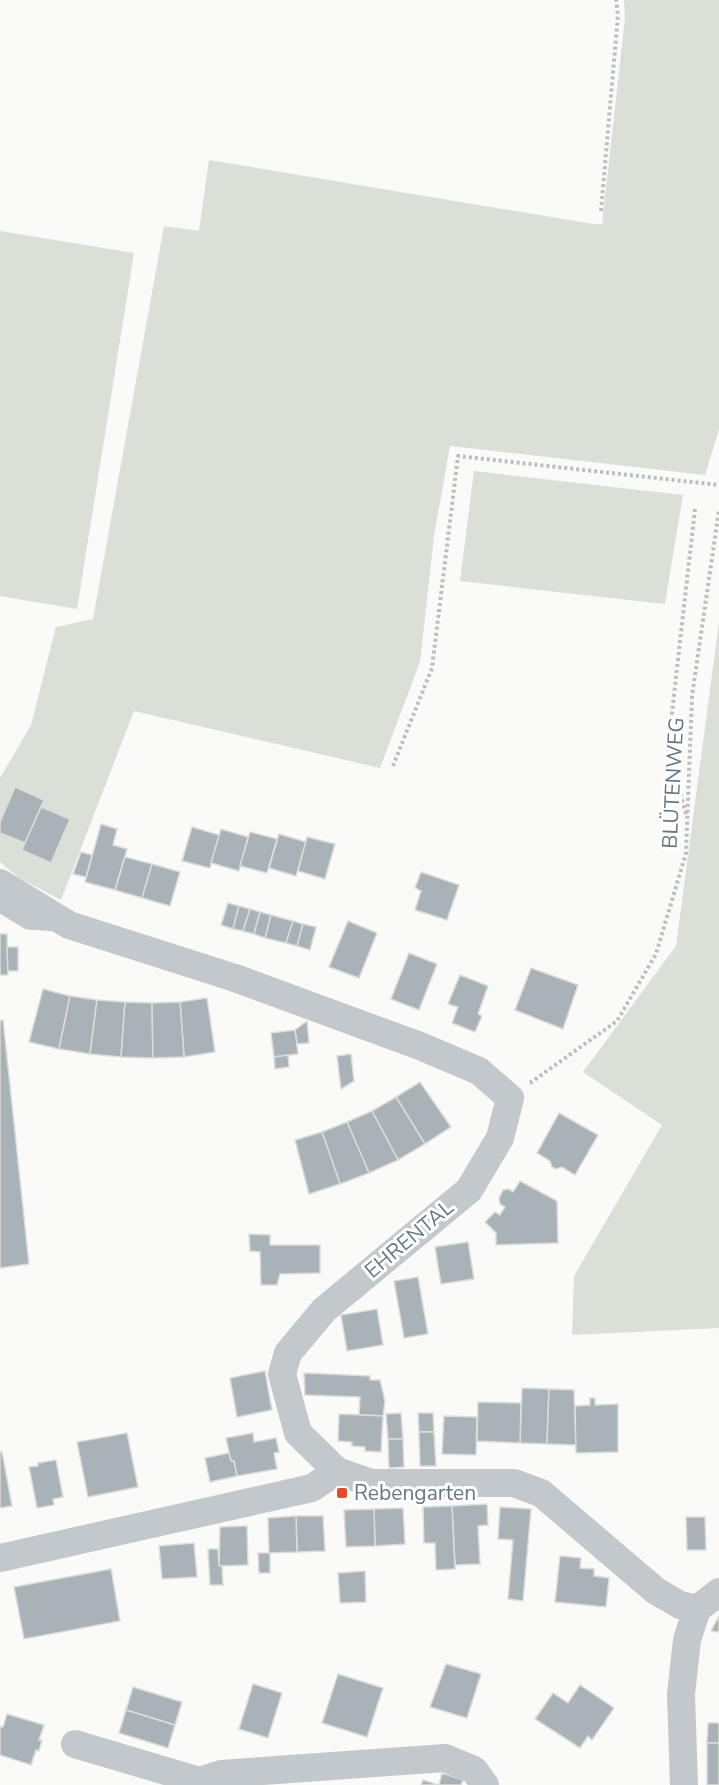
<svg xmlns="http://www.w3.org/2000/svg" width="719" height="1785" font-family="'Nunito Sans',sans-serif">
<style>
.green{fill:#dadfd7}
.building{fill:#a8b2b7;stroke:#dcdcda;stroke-width:1.5}
.lines{fill:none;stroke-linecap:round;stroke-linejoin:round}
.path{stroke:#bbbfc2;stroke-width:4;stroke-dasharray:3 3;stroke-linecap:butt}
.service{stroke:#c3c8cc;stroke-width:15}
.minor{stroke:#c3c8cc;stroke-width:28}
.poi-dot{fill:#e34c2f;stroke:#fff;stroke-width:2}
.labels{text-anchor:middle;dominant-baseline:central;stroke-width:6;stroke-linejoin:round;paint-order:stroke}
.street-label{font-size:21px;fill:#657883;stroke:#fff}
.poi-label{font-size:21px;fill:#657883;stroke:#fff;text-anchor:start}
</style>
<rect width="100%" height="100%" fill="#fafaf8"/>
<g class="green">
<polygon points="624,0 719,0 719,429 705,475 450,446 434,536 420,662 380,768 134,711 61,900 19,878 0,862 0,778 31,725 56,627 93,619 164,226 199,231 209,160 593,224 602,224 625,18"/>
<polygon points="0,231 134,253 77,609 0,596"/>
<polygon points="474,471 683,495 665,604 460,581"/>
<polygon points="719,622 719,1328 572,1335 574,1276 662,1125 583,1072 676,946"/>
</g>
<g class="building">
<polygon points="15,787 44,800 25,843 0,833 0,822"/>
<polygon points="41,807 70,819 51,863 22,850"/>
<polygon points="101,824 117,829 113,845 127,849 115,890 85,882"/>
<polygon points="192,827 219,835 210,868 182,861"/>
<polygon points="221,829 248,837 239,871 211,863"/>
<polygon points="250,832 277,839 267,873 240,866"/>
<polygon points="279,834 306,842 296,876 269,868"/>
<polygon points="307,837 335,844 325,879 298,871"/>
<polygon points="81,852 92,855 86,877 73,874"/>
<polygon points="125,857 152,864 142,898 115,890"/>
<polygon points="152,864 180,872 170,906 142,898"/>
<polygon points="421,872 459,885 447,920 415,910 421,891 415,888"/>
<polygon points="228,903 239,906 233,929 221,925"/>
<polygon points="239,906 250,909 243,931 233,929"/>
<polygon points="250,909 260,912 254,934 243,931"/>
<polygon points="260,912 271,915 265,938 254,934"/>
<polygon points="271,915 293,921 286,943 265,938"/>
<polygon points="293,921 303,924 297,946 286,943"/>
<polygon points="348,921 377,933 359,978 329,967"/>
<polygon points="303,924 316,927 310,950 297,946"/>
<polygon points="0,934 7,934 8,975 0,975"/>
<polygon points="7,947 18,947 18,971 8,971"/>
<polygon points="409,953 437,964 419,1010 391,999"/>
<polygon points="531,968 578,985 563,1029 515,1010"/>
<polygon points="460,975 488,986 478,1014 482,1016 475,1032 452,1023 458,1007 448,1004"/>
<polygon points="43,989 70,996 59,1049 29,1042"/>
<polygon points="70,996 97,1000 90,1054 59,1049"/>
<polygon points="207,998 215,1052 184,1057 180,1002"/>
<polygon points="97,1000 125,1002 121,1057 90,1054"/>
<polygon points="125,1002 152,1003 153,1058 121,1057"/>
<polygon points="180,1002 184,1057 153,1058 152,1003"/>
<polygon points="3,1020 29,1264 0,1268 0,1021"/>
<polygon points="307,1021 309,1043 297,1044 295,1030"/>
<polygon points="295,1030 298,1054 274,1057 271,1033"/>
<polygon points="351,1054 354,1081 341,1089 337,1056"/>
<polygon points="288,1055 289,1067 275,1069 274,1057"/>
<polygon points="420,1082 451,1127 425,1144 396,1097"/>
<polygon points="396,1097 425,1144 398,1160 372,1111"/>
<polygon points="372,1111 398,1160 369,1173 347,1122"/>
<polygon points="559,1113 598,1135 575,1175 562,1167 556,1169 552,1167 550,1161 537,1153"/>
<polygon points="347,1122 369,1173 340,1184 322,1132"/>
<polygon points="322,1132 340,1184 309,1194 295,1140"/>
<polygon points="520,1181 557,1201 558,1243 496,1245 496,1233 485,1222 495,1212 500,1215 505,1207 500,1204 499,1198 503,1190 509,1189 513,1192"/>
<polygon points="249,1234 270,1235 270,1245 320,1245 320,1273 280,1274 277,1285 261,1285 260,1252 250,1251"/>
<polygon points="468,1242 474,1279 441,1284 435,1247"/>
<polygon points="418,1277 428,1334 404,1338 394,1281"/>
<polygon points="377,1309 383,1345 347,1351 341,1315"/>
<polygon points="265,1371 272,1410 237,1417 230,1378"/>
<polygon points="304,1373 370,1376 370,1380 380,1380 385,1401 383,1416 359,1415 360,1397 305,1395"/>
<polygon points="522,1388 549,1389 547,1444 520,1443"/>
<polygon points="549,1389 574,1390 576,1445 547,1444"/>
<polygon points="590,1398 595,1398 595,1405 618,1404 618,1452 576,1453 575,1406 590,1405"/>
<polygon points="478,1402 521,1403 520,1443 477,1441"/>
<polygon points="401,1413 403,1439 388,1439 386,1414"/>
<polygon points="418,1413 433,1413 434,1432 419,1432"/>
<polygon points="339,1414 383,1416 381,1452 365,1451 365,1447 352,1446 352,1442 338,1441"/>
<polygon points="444,1416 477,1417 476,1455 442,1454"/>
<polygon points="419,1432 434,1432 436,1466 420,1466"/>
<polygon points="127,1433 138,1487 88,1497 77,1442"/>
<polygon points="253,1433 254,1442 276,1438 279,1452 274,1453 277,1469 237,1476 234,1461 231,1461 226,1438"/>
<polygon points="388,1439 403,1439 404,1467 389,1468"/>
<polygon points="0,1452 2,1452 12,1506 0,1508"/>
<polygon points="229,1453 231,1461 234,1461 237,1476 210,1482 205,1458"/>
<polygon points="56,1460 63,1497 53,1499 54,1505 37,1508 29,1467 38,1466 38,1463"/>
<polygon points="487,1504 488,1525 478,1526 480,1564 455,1565 452,1506"/>
<polygon points="452,1506 455,1569 436,1570 435,1543 424,1543 423,1507"/>
<polygon points="500,1507 531,1509 523,1601 508,1599 513,1540 498,1539"/>
<polygon points="403,1508 405,1544 375,1546 374,1509"/>
<polygon points="374,1509 375,1546 346,1547 344,1510"/>
<polygon points="296,1516 323,1516 325,1551 297,1552"/>
<polygon points="296,1516 297,1552 269,1553 268,1518"/>
<polygon points="686,1517 705,1517 706,1550 687,1550"/>
<polygon points="247,1526 248,1565 219,1566 220,1527"/>
<polygon points="194,1543 197,1577 162,1579 159,1546"/>
<polygon points="208,1549 218,1549 219,1566 222,1566 223,1585 210,1585"/>
<polygon points="258,1553 270,1553 270,1573 259,1573"/>
<polygon points="560,1556 581,1558 580,1568 594,1569 594,1576 609,1578 606,1607 555,1602"/>
<polygon points="111,1569 120,1621 24,1639 14,1587"/>
<polygon points="365,1571 366,1602 340,1603 338,1573"/>
<polygon points="719,1616 719,1632 711,1631 718,1618"/>
<polygon points="446,1664 481,1674 467,1718 430,1707"/>
<polygon points="338,1674 383,1688 367,1737 322,1723"/>
<polygon points="253,1684 282,1693 268,1738 239,1729"/>
<polygon points="580,1685 614,1708 592,1740 588,1736 580,1748 535,1719 553,1693 568,1703"/>
<polygon points="133,1687 182,1702 175,1725 126,1710"/>
<polygon points="126,1710 175,1725 168,1748 119,1733"/>
<polygon points="7,1714 44,1725 39,1740 42,1740 39,1751 36,1750 31,1765 0,1755 0,1727 3,1727"/>
<polygon points="708,1723 719,1723 719,1743 707,1743"/>
<rect x="707" y="1743" width="12" height="42"/>
<polygon points="442,1773 463,1780 461,1785 439,1785"/>
<polygon points="423,1780 439,1785 440,1785 421,1785"/>
</g>
<g class="lines">
<g class="path">
<polyline points="601,211 618,15 616,0"/>
<polyline points="393,766 432,668 458,456 719,485"/>
<polyline points="686,814 668,748 695,509"/>
<polyline points="530,1083 617,1021 656,954 686,853 692,696 719,510"/>
</g>
<polyline class="service" points="0,905 28,922 58,924"/>
<g class="minor">
<polyline points="0,883 69,925 235,978 420,1046 479,1071 510,1098 500,1138 469,1190 324,1310 288,1353 282,1374 298,1433 337,1471 371,1483 514,1483 541,1493 656,1591 680,1605 697,1609"/>
<polyline points="0,1558 312,1488 337,1471"/>
<polyline points="697,1609 719,1592"/>
<polyline points="75,1744 199,1781"/>
<polyline points="196,1785 199,1781 221,1774 445,1758 474,1770 485,1785"/>
<polyline points="684,1785 681,1694 687,1640 697,1609"/>
</g>
</g>
<rect class="poi-dot" x="336" y="1487" width="12" height="12" rx="3"/>
<g class="labels">
<g class="street-label">
<text transform="translate(673 783) rotate(-87)">BLÜTENWEG</text>
<text transform="translate(409 1239) rotate(-40)">EHRENTAL</text>
</g>
<g class="poi-label">
<text x="354" y="1493">Rebengarten</text>
</g>
</g>
</svg>
